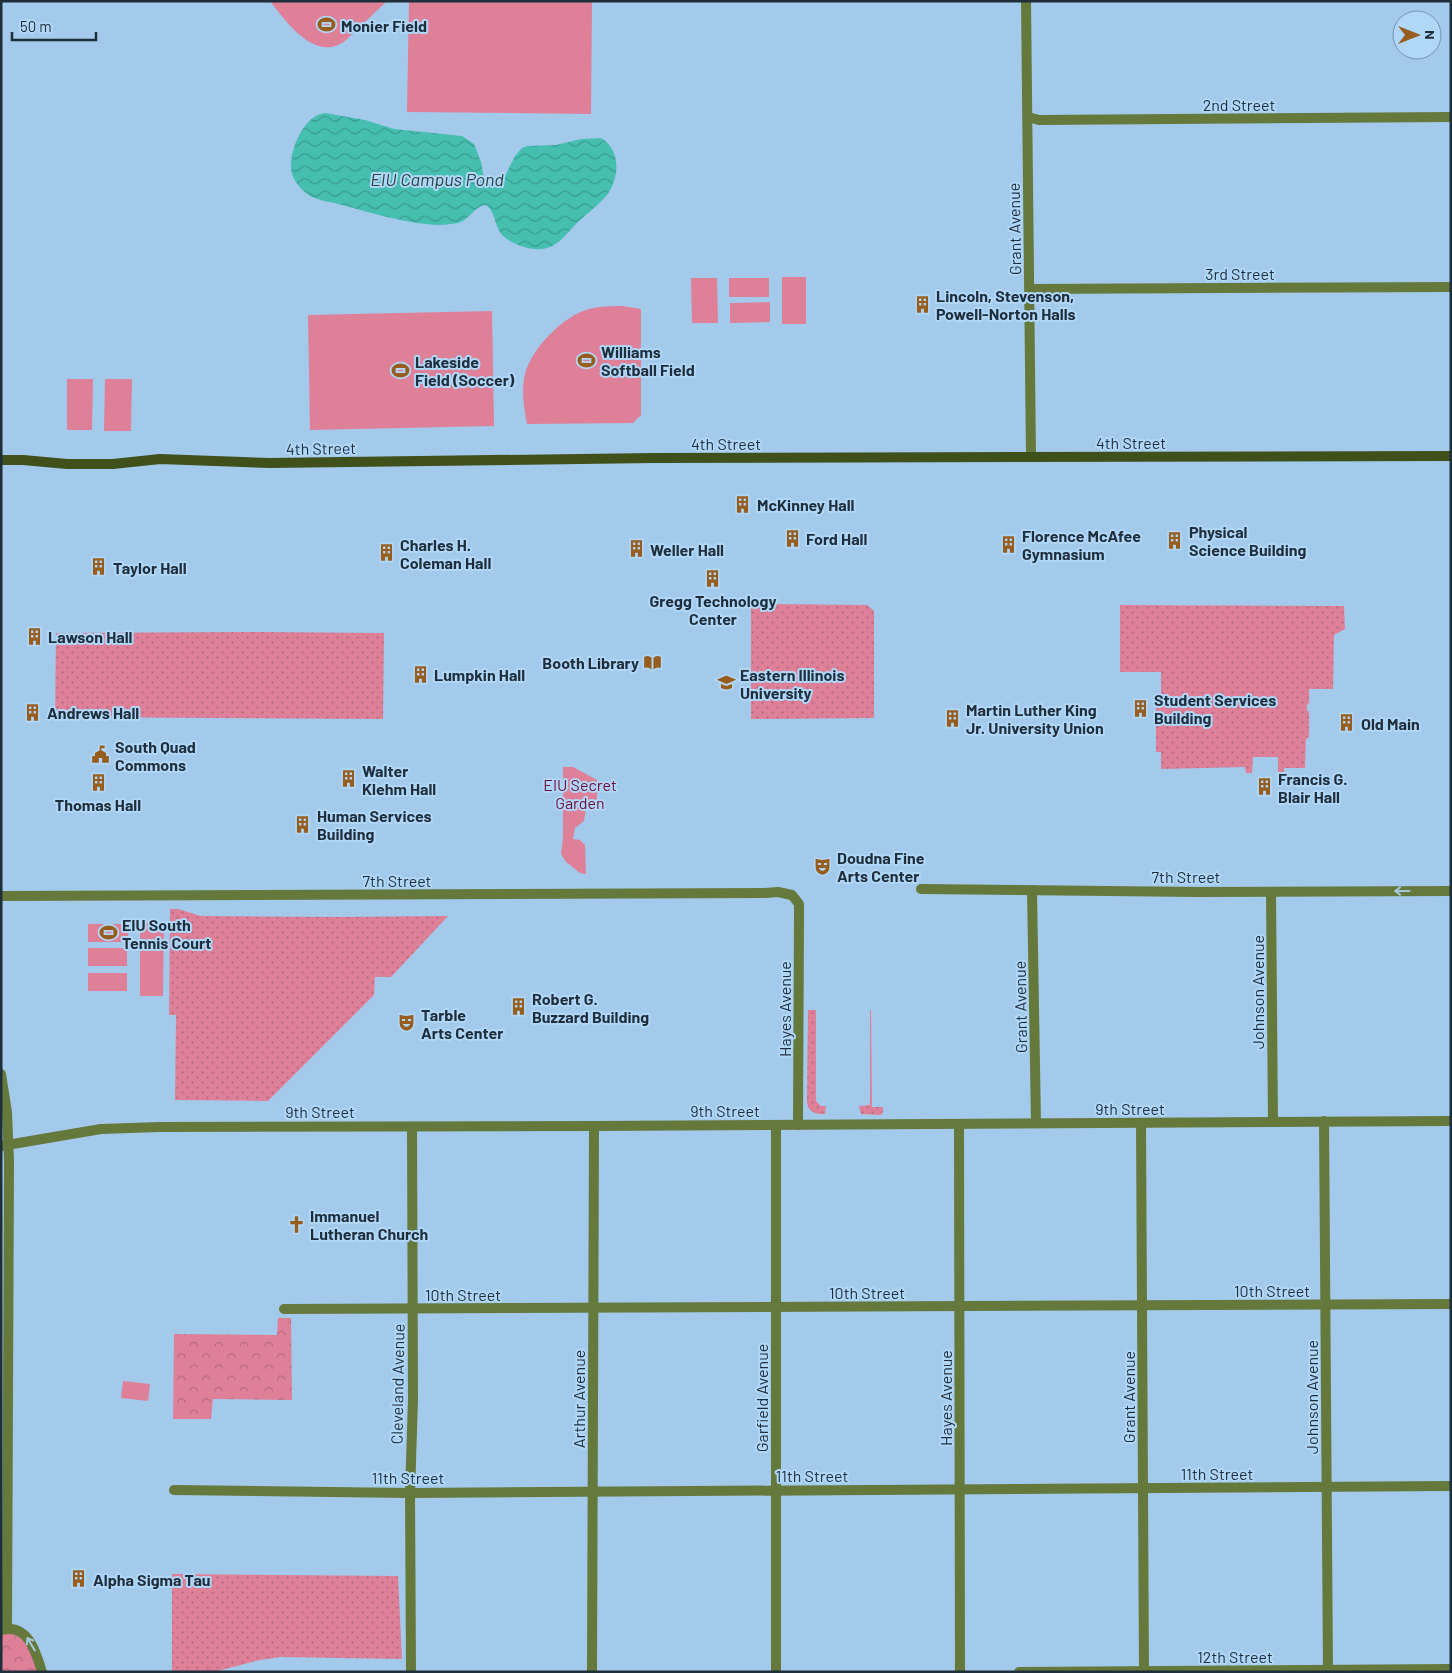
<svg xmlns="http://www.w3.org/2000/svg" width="1452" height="1673" font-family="Barlow,sans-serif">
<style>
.grass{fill:url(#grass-dots)}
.park{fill:url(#park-crowns)}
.garden{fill:#df8099}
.water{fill:url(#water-waves)}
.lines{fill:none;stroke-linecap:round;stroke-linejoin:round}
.street{stroke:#66793d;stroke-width:10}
.secondary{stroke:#40501b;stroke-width:10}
.oneway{stroke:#a5c9dc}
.labels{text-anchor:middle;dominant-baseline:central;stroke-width:4;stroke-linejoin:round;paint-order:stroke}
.poi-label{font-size:16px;font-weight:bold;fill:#1f2e3b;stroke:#b0d7f8;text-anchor:start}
.street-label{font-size:16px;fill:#1f2e3b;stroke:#b0d7f8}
.park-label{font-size:16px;fill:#6f0c34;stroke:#b0d7f8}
.water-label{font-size:18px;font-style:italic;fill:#2a4440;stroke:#b0d7f8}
</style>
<defs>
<pattern id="grass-dots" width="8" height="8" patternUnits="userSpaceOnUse" patternTransform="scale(1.25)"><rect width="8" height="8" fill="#df8099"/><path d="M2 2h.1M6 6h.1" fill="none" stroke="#b4697e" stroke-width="1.8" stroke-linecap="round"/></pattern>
<pattern id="park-crowns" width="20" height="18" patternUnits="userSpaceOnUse" patternTransform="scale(1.25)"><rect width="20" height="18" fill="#df8099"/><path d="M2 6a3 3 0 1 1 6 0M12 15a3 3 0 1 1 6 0" fill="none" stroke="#b4697e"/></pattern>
<pattern id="water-waves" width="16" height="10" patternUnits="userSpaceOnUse" patternTransform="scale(1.25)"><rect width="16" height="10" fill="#46bfb0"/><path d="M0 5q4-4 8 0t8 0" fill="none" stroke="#3a9c90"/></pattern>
</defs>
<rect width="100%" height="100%" fill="#a3caeb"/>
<g class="grass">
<polygon points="751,604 867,605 874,611 874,718 751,719"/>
<polygon points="1120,605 1344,606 1345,629 1334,635 1333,689 1309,689 1309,703 1307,705 1307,710 1309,712 1309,737 1306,739 1305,768 1284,768 1284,773 1278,773 1278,757 1253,757 1252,773 1246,773 1245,767 1161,769 1161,752 1156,752 1156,693 1161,693 1161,672 1120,672"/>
<polygon points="253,632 384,633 383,719 55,717 56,633"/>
<polygon points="170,909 178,909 201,916 342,917 448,916 391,977 375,977 374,995 268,1101 175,1100 176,1015 169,1015"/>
<path d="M808 1010H816V1101L821 1106H826L825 1114C816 1114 809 1113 807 1103Z"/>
<polygon points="870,1010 871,1010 872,1107 883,1107 883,1112 881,1115 861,1114 859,1106 870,1105"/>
<polygon points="172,1574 398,1576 402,1659 281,1657 260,1660 214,1672 172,1672"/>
</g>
<g class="park">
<polygon points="278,1318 291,1318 292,1400 213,1399 211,1419 173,1419 174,1334 277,1335"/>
<path d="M11 1633C29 1639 32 1655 37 1672H1V1635Z"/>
</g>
<g class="garden">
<path d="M270 1H387L345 41C316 63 286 22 270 1Z"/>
<polygon points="409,1 592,1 591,114 407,112"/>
<rect x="782" y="277" width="24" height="47"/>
<polygon points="691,278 717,278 718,323 692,323"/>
<rect x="729" y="278" width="40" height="19"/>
<polygon points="770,302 770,322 730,323 730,303"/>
<path d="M623 306 641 309V415L633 423 527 424C524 408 521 390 525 374 532 348 563 316 589 309 600 306 612 306 623 306Z"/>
<polygon points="492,311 494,426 310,430 308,315"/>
<polygon points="67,379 93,379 92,430 67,430"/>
<polygon points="105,379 132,379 131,431 104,431"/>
<polygon points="563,767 573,767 597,780 597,800 586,809 584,821 575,828 573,839 580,840 585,845 586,874 580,873 566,862 561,854 563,838"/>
<polygon points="140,922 164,923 163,996 140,996"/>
<rect x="88" y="924" width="40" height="18"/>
<rect x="88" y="948" width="39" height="18"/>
<rect x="88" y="973" width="39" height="18"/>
<polygon points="123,1381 150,1384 148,1401 121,1398"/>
</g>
<path class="water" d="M325 113 365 120 394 129 462 136 474 144 481 162 484 178 487 184 503 180 515 156 522 148 527 146 556 145 581 139 601 138C621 150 620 177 607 195 598 206 586 214 576 224 568 232 559 245 547 248 537 251 524 248 514 243 490 232 500 216 486 205 475 206 470 218 461 222 458 223 453 224 450 224 424 229 368 212 342 205 332 202 321 201 312 197 304 193 295 183 292 174 287 154 303 115 325 113Z"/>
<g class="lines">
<g class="street">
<polyline points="1026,1 1031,457"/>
<polyline points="1028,117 1039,120 1451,117"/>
<polyline points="1030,289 1451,287"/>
<polyline points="921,889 1198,892 1451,891"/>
<polyline points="1032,890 1036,1123"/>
<polyline points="1271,892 1273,1122"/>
<polyline points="1,896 765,893 778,892 792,895 799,904 799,918 798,1125"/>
<polyline points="1,1074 7,1112 9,1161 7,1629"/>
<polyline points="1324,1121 1328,1672"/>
<polyline points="1141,1123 1144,1672"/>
<polyline points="959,1124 960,1672"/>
<polyline points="776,1125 776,1672"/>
<polyline points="1,1146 101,1129 160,1127 594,1126 1451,1121"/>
<polyline points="284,1309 1451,1304"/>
<polyline points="174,1490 410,1493 1451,1486"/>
<path d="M2 1630C28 1623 36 1652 42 1672"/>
<polyline points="411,1672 410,1493 413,1399 412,1127"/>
<polyline points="592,1672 594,1126"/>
<polyline points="1019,1672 1451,1669"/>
</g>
<polyline class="secondary" points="1,460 23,460 67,464 113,464 160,459 270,463 654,458 1451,456"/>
</g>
<defs><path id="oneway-shaft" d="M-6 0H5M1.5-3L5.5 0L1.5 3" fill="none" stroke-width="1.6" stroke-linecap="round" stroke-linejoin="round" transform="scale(1.25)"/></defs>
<g class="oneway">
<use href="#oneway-shaft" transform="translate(1402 891) rotate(180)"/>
<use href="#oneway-shaft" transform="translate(31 1644) rotate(-121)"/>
</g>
<defs>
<symbol id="stadium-bare" viewBox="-9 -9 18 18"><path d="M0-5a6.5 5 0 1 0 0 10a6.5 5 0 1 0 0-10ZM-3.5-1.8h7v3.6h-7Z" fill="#975d1c" stroke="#b0d7f8" stroke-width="2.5" paint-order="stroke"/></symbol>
<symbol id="building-bare" viewBox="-9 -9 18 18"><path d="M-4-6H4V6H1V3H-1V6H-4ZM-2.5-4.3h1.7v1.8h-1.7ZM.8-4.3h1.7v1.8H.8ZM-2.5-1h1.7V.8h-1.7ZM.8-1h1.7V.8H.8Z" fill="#975d1c" stroke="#b0d7f8" stroke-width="2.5" paint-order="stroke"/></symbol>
<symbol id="library-bare" viewBox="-9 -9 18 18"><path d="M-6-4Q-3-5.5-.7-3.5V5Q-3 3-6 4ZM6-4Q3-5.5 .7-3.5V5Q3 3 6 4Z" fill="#975d1c" stroke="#b0d7f8" stroke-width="2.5" paint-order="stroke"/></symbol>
<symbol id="university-bare" viewBox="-9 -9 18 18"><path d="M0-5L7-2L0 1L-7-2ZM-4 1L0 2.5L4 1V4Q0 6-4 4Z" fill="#975d1c" stroke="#b0d7f8" stroke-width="2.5" paint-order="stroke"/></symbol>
<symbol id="civic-bare" viewBox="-9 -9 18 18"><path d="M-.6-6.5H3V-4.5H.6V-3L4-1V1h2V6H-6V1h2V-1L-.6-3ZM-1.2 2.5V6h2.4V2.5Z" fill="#975d1c" stroke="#b0d7f8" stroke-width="2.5" paint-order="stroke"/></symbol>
<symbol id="theatre-bare" viewBox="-9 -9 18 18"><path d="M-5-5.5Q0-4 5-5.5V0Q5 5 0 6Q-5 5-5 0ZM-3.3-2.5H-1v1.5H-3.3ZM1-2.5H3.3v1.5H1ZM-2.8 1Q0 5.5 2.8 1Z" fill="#975d1c" stroke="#b0d7f8" stroke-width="2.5" paint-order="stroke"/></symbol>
<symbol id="church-bare" viewBox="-9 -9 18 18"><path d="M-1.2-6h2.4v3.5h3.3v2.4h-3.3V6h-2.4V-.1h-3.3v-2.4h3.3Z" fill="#975d1c" stroke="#b0d7f8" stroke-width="2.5" paint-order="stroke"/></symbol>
</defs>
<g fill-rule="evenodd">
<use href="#stadium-bare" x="314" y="12" width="25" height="25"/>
<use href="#building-bare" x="910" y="292" width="25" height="25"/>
<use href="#stadium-bare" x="574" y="348" width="25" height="25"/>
<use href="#stadium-bare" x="388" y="358" width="25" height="25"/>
<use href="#building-bare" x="730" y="492" width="25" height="25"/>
<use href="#building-bare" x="780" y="526" width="25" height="25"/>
<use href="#building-bare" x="1162" y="528" width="25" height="25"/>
<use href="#building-bare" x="996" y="532" width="25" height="25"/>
<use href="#building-bare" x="624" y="536" width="25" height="25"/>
<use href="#building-bare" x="374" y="540" width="25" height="25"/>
<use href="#building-bare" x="86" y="554" width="25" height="25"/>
<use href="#building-bare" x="700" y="566" width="25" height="25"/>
<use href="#building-bare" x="22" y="624" width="25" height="25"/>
<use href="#library-bare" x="640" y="650" width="25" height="25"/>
<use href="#building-bare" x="408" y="662" width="25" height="25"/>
<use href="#university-bare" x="714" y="670" width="25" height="25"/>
<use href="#building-bare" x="1128" y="696" width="25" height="25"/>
<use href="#building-bare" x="20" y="700" width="25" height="25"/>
<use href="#building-bare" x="940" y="706" width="25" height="25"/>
<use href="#building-bare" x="1334" y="710" width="25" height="25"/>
<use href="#civic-bare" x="88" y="742" width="25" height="25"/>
<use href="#building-bare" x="336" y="766" width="25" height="25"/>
<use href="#building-bare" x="86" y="770" width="25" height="25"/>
<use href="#building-bare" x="1252" y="774" width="25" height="25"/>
<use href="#building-bare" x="290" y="812" width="25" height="25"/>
<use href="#theatre-bare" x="810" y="854" width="25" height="25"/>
<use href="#stadium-bare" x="96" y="920" width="25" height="25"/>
<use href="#building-bare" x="506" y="994" width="25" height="25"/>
<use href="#theatre-bare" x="394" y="1010" width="25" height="25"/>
<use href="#church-bare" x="284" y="1212" width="25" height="25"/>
<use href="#building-bare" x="66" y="1566" width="25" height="25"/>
</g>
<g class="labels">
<g class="poi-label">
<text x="341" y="25">Monier Field</text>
<text x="936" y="295">Lincoln, Stevenson,<tspan x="936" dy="18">Powell-Norton Halls</tspan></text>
<text x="601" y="351">Williams<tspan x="601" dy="18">Softball Field</tspan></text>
<text x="415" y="361">Lakeside<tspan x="415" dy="18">Field (Soccer)</tspan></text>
<text x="757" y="504">McKinney Hall</text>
<text x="1189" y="531">Physical<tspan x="1189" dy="18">Science Building</tspan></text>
<text x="1022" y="535">Florence McAfee<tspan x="1022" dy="18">Gymnasium</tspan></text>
<text x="806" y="538">Ford Hall</text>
<text x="400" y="544">Charles H.<tspan x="400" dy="18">Coleman Hall</tspan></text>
<text x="650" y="549">Weller Hall</text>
<text x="113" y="567">Taylor Hall</text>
<text x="713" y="600" text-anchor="middle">Gregg Technology<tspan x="713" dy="18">Center</tspan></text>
<text x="48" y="636">Lawson Hall</text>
<text x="639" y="662" text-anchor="end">Booth Library</text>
<text x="434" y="674">Lumpkin Hall</text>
<text x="740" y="674">Eastern Illinois<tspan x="740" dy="18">University</tspan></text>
<text x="1154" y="699">Student Services<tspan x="1154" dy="18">Building</tspan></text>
<text x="966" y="709">Martin Luther King<tspan x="966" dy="18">Jr. University Union</tspan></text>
<text x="47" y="712">Andrews Hall</text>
<text x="1361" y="723">Old Main</text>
<text x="115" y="746">South Quad<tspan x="115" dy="18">Commons</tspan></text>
<text x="362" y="770">Walter<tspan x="362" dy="18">Klehm Hall</tspan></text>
<text x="1278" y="778">Francis G.<tspan x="1278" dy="18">Blair Hall</tspan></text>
<text x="98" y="804" text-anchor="middle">Thomas Hall</text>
<text x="317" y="815">Human Services<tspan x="317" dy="18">Building</tspan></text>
<text x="837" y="857">Doudna Fine<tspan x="837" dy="18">Arts Center</tspan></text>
<text x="122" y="924">EIU South<tspan x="122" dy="18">Tennis Court</tspan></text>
<text x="532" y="998">Robert G.<tspan x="532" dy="18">Buzzard Building</tspan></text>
<text x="421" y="1014">Tarble<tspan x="421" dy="18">Arts Center</tspan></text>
<text x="310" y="1215">Immanuel<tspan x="310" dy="18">Lutheran Church</tspan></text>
<text x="93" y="1579">Alpha Sigma Tau</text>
</g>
<g class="street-label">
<text x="1239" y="104">2nd Street</text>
<text transform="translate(1014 229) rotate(-91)">Grant Avenue</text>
<text x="1240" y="273">3rd Street</text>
<text x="1131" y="442">4th Street</text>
<text x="726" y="443">4th Street</text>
<text transform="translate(321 448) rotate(-1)">4th Street</text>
<text x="1186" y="876">7th Street</text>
<text x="397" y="880">7th Street</text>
<text transform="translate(1257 992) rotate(-90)">Johnson Avenue</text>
<text transform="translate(1020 1007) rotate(-91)">Grant Avenue</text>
<text transform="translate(784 1009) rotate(-90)">Hayes Avenue</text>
<text x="1130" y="1108">9th Street</text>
<text x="725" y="1110">9th Street</text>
<text x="320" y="1111">9th Street</text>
<text x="1272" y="1290">10th Street</text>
<text x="867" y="1292">10th Street</text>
<text x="463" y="1294">10th Street</text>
<text transform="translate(397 1384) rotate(-89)">Cleveland Avenue</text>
<text transform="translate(1128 1397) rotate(-90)">Grant Avenue</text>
<text transform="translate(1311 1397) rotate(-90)">Johnson Avenue</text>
<text transform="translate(761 1398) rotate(-90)">Garfield Avenue</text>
<text transform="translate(945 1398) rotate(-90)">Hayes Avenue</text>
<text transform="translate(578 1399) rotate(-90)">Arthur Avenue</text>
<text x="1217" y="1473">11th Street</text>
<text x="812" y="1475">11th Street</text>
<text x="408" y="1477">11th Street</text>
<text x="1235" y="1656">12th Street</text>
</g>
<g class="park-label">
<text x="580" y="784">EIU Secret<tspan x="580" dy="18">Garden</tspan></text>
</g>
<g class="water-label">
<text x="437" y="179">EIU Campus Pond</text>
</g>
</g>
<rect width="1452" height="1673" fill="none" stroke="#1f2e3b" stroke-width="5"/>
<g transform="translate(1417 35) rotate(90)"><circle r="24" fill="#b0d7f8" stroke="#7693ac"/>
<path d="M0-4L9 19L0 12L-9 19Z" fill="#975d1c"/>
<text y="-8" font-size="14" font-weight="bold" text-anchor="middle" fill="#1f2e3b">N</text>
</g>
<path d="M12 32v8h84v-8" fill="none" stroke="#1f2e3b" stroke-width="2.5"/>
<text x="20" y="32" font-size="15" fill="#1f2e3b" stroke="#b0d7f8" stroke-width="4" paint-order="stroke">50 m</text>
</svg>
